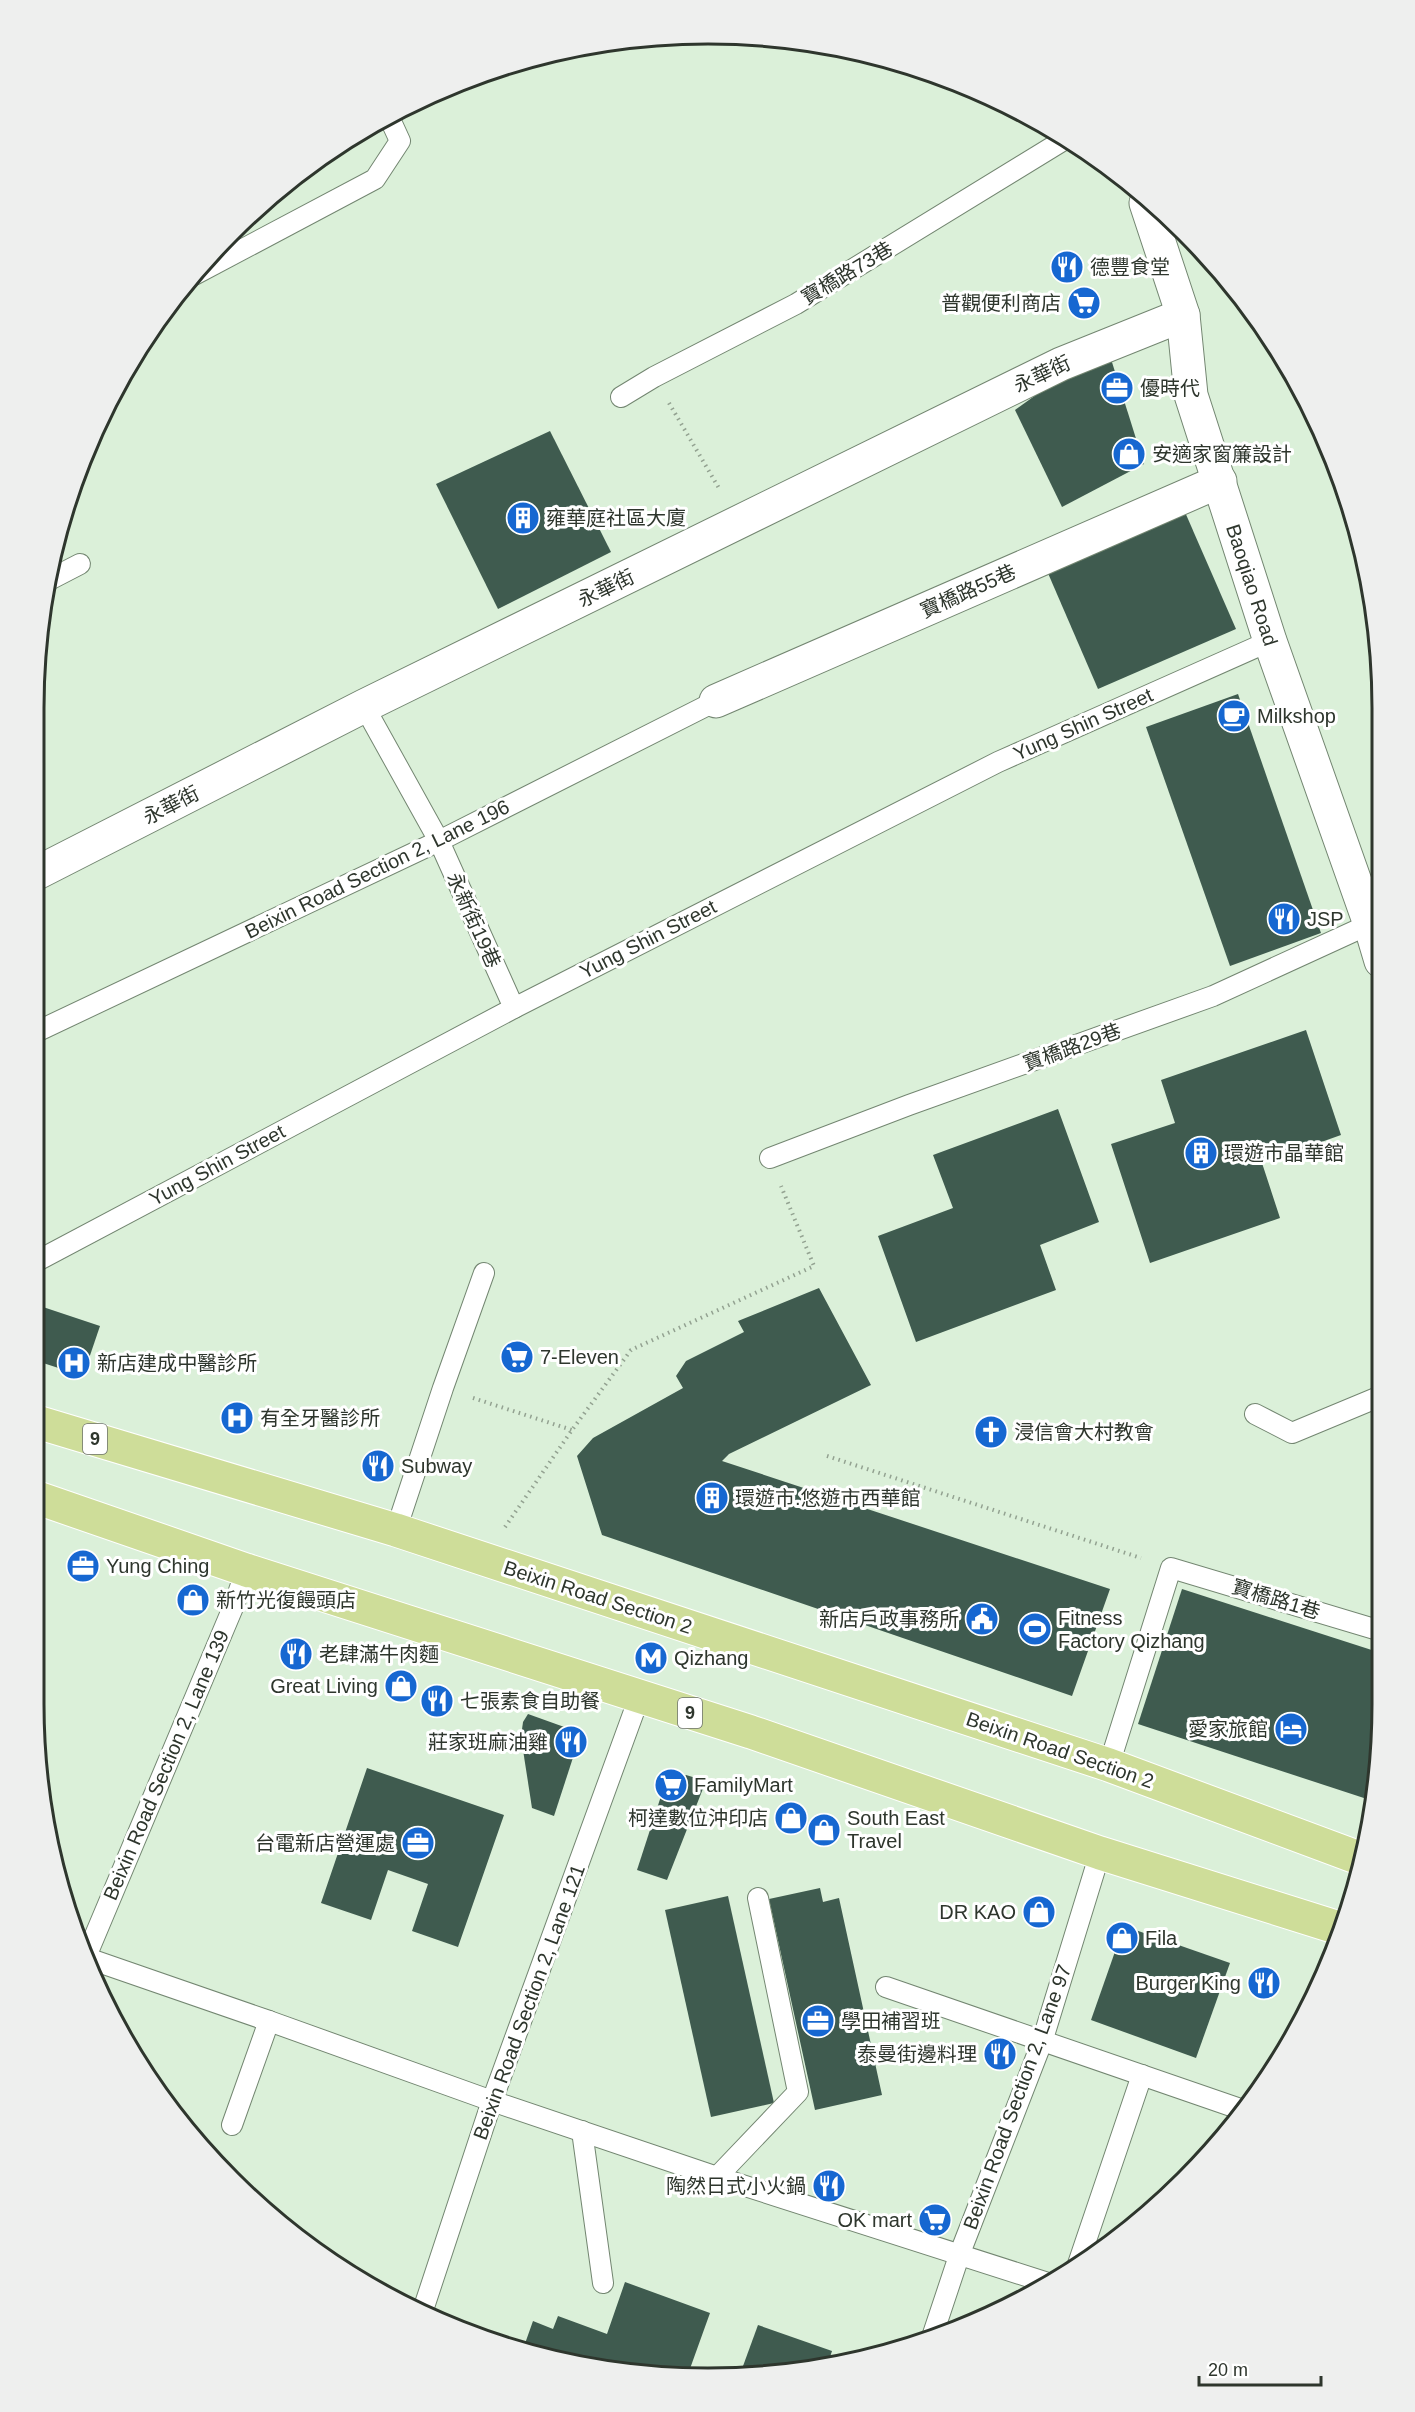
<svg xmlns="http://www.w3.org/2000/svg" width="1415" height="2412" font-family="Helvetica,'Noto Sans TC',sans-serif">
<style>
.building{fill:#3f5b4f}
.lines{fill:none;stroke-linecap:round;stroke-linejoin:round}
.service-casing{stroke:#738671;stroke-width:22}
.minor-casing{stroke:#738671;stroke-width:35}
.tertiary-casing{stroke:#738671;stroke-width:35}
.primary-casing{stroke:#fff;stroke-width:35}
.path{stroke:#93a291;stroke-width:4;stroke-dasharray:1.5 4.5;stroke-linecap:butt}
.service{stroke:#fff;stroke-width:20}
.minor{stroke:#fff;stroke-width:33}
.tertiary{stroke:#fff;stroke-width:33}
.primary{stroke:#cedd99;stroke-width:33}
.labels{text-anchor:middle;dominant-baseline:central;stroke-width:6;stroke-linejoin:round;paint-order:stroke}
.shield{fill:#fff;stroke:#6d726c;stroke-width:1.5}
.shield-label{font-size:18px;font-weight:bold;fill:#2e362d}
.poi-label{font-size:20px;fill:#2e362d;stroke:#fff;text-anchor:start}
.street-label{font-size:20px;fill:#2e362d;stroke:#fff}
.rim{fill:none;stroke:#2e362d;stroke-width:3}
</style>
<rect width="100%" height="100%" fill="#dbf0d9"/>
<g class="building">
<polygon points="1111,359 1144,464 1062,507 1015,410 1068,372"/>
<polygon points="550,431 611,552 498,609 436,484"/>
<polygon points="1181,503 1236,629 1098,689 1044,564"/>
<polygon points="1238,694 1321,933 1230,966 1146,727"/>
<polygon points="1306,1030 1341,1135 1262,1163 1280,1218 1150,1263 1111,1144 1175,1123 1161,1080"/>
<polygon points="1058,1109 1099,1222 1040,1245 1056,1290 916,1342 878,1236 953,1208 933,1155"/>
<polygon points="819,1288 871,1385 729,1454 722,1461 1110,1589 1072,1696 602,1535 577,1456 593,1438 683,1388 676,1376 686,1361 744,1332 738,1321"/>
<polygon points="37,1305 100,1326 83,1376 37,1361"/>
<polygon points="1182,1589 1381,1653 1381,1749 1370,1800 1138,1724"/>
<polygon points="528,1714 581,1733 554,1816 532,1808 521,1737 523,1722"/>
<polygon points="367,1768 504,1815 458,1947 412,1931 428,1884 388,1870 371,1920 321,1903"/>
<polygon points="686,1775 706,1781 667,1880 637,1870 662,1793"/>
<polygon points="820,1888 823,1902 839,1898 882,2095 815,2110 769,1899"/>
<polygon points="728,1896 774,2103 711,2117 665,1910"/>
<polygon points="1124,1926 1230,1963 1196,2058 1091,2020"/>
<polygon points="625,2282 710,2313 687,2377 576,2366 522,2352 533,2321 553,2329 558,2316 607,2334"/>
<polygon points="758,2325 832,2351 827,2366 796,2373 739,2377"/>
</g>
<g class="lines">
<defs>
<g id="service">
<polyline points="194,275 375,179 400,141 389,117"/>
<polyline points="621,397 654,377 796,304 1067,138"/>
<polyline points="51,579 80,564"/>
<polyline points="364,706 439,841 514,1008"/>
<polyline points="36,1032 439,841 716,701"/>
<polyline points="770,1158 909,1105 1213,996 1370,924"/>
<polyline points="37,1261 514,1008 998,762 1270,641"/>
<polyline points="1255,1414 1292,1433 1381,1396"/>
<polyline points="396,1530 443,1388 484,1273"/>
<polyline points="1109,1765 1171,1568 1381,1631"/>
<polyline points="84,1957 269,2021 232,2125"/>
<polyline points="85,1959 234,1605 246,1570"/>
<polyline points="886,1987 1243,2110"/>
<polyline points="269,2021 492,2101 717,2177 1048,2283"/>
<polyline points="582,2131 603,2283"/>
<polyline points="717,2177 798,2092 758,1898"/>
<polyline points="1078,2264 1142,2075"/>
<polyline points="423,2310 492,2101 640,1695"/>
<polyline points="931,2340 960,2253 1042,2042 1100,1853"/>
</g>
<g id="minor">
<polyline points="716,701 1220,481"/>
<polyline points="35,874 364,706 1061,364 1183,315"/>
</g>
<polyline id="tertiary" points="1146,203 1183,315 1191,395 1270,641 1370,924 1381,961"/>
<g id="primary">
<polyline points="37,1422 396,1530 1109,1765 1359,1858"/>
<polyline points="38,1498 246,1570 751,1732 1100,1853 1342,1929"/>
</g>
</defs>
<use href="#service" class="service-casing"/>
<use href="#minor" class="minor-casing"/>
<use href="#tertiary" class="tertiary-casing"/>
<use href="#primary" class="primary-casing"/>
<g class="path">
<polyline points="669,403 720,490"/>
<polyline points="473,1398 572,1430"/>
<polyline points="827,1456 1141,1558"/>
<polyline points="505,1527 572,1430 631,1350 814,1266 781,1186"/>
</g>
<use href="#service" class="service"/>
<use href="#minor" class="minor"/>
<use href="#tertiary" class="tertiary"/>
<use href="#primary" class="primary"/>
</g>
<defs>
<symbol id="restaurant-disc" viewBox="-11 -11 22 22"><circle r="9.5" fill="#1667d1" stroke="#fff"/><path d="M-5-6h1v4h1v-4h1v4h1v-4h1v5L-1.5 .5V6h-2V.5L-5-1ZM5-6V6H3V1.5H1.5Q1.5-4 5-6Z" fill="#fff"/></symbol>
<symbol id="supermarket-disc" viewBox="-11 -11 22 22"><circle r="9.5" fill="#1667d1" stroke="#fff"/><path d="M-6-5.5h2.5l.6 2H6L4.5 2H-2.5L-4.4-4H-6ZM-1.5 3.2a1.3 1.3 0 1 0 .1 0ZM3 3.2a1.3 1.3 0 1 0 .1 0Z" fill="#fff"/></symbol>
<symbol id="office-disc" viewBox="-11 -11 22 22"><circle r="9.5" fill="#1667d1" stroke="#fff"/><path d="M-6-3h4V-5.5h4V-3h4V5H-6ZM-1-4.5V-3h2v-1.5ZM-6 0V1H6V0Z" fill="#fff"/></symbol>
<symbol id="shop-disc" viewBox="-11 -11 22 22"><circle r="9.5" fill="#1667d1" stroke="#fff"/><path d="M-5-2.5h2.3a2.7 3.5 0 0 1 5.4 0H5L5.5 6h-11ZM-1.5-2.5h3a1.5 2.3 0 0 0-3 0Z" fill="#fff"/></symbol>
<symbol id="building-disc" viewBox="-11 -11 22 22"><circle r="9.5" fill="#1667d1" stroke="#fff"/><path d="M-4-6H4V6H1V3H-1V6H-4ZM-2.5-4.3h1.7v1.8h-1.7ZM.8-4.3h1.7v1.8H.8ZM-2.5-1h1.7V.8h-1.7ZM.8-1h1.7V.8H.8Z" fill="#fff"/></symbol>
<symbol id="cafe-disc" viewBox="-11 -11 22 22"><circle r="9.5" fill="#1667d1" stroke="#fff"/><path d="M-5.5-4.5H6V0H3Q3 3.5 0 3.5H-2.5Q-5.5 3.5-5.5 0ZM3-3.2v2h1.7v-2ZM-6 4.5H4V6H-6Z" fill="#fff"/></symbol>
<symbol id="hospital-disc" viewBox="-11 -11 22 22"><circle r="9.5" fill="#1667d1" stroke="#fff"/><path d="M-5-5h3v3.5h4V-5h3V5h-3V1.5h-4V5h-3Z" fill="#fff"/></symbol>
<symbol id="church-disc" viewBox="-11 -11 22 22"><circle r="9.5" fill="#1667d1" stroke="#fff"/><path d="M-1.2-6h2.4v3.5h3.3v2.4h-3.3V6h-2.4V-.1h-3.3v-2.4h3.3Z" fill="#fff"/></symbol>
<symbol id="civic-disc" viewBox="-11 -11 22 22"><circle r="9.5" fill="#1667d1" stroke="#fff"/><path d="M-.6-6.5H3V-4.5H.6V-3L4-1V1h2V6H-6V1h2V-1L-.6-3ZM-1.2 2.5V6h2.4V2.5Z" fill="#fff"/></symbol>
<symbol id="stadium-disc" viewBox="-11 -11 22 22"><circle r="9.5" fill="#1667d1" stroke="#fff"/><path d="M0-5a6.5 5 0 1 0 0 10a6.5 5 0 1 0 0-10ZM-3.5-1.8h7v3.6h-7Z" fill="#fff"/></symbol>
<symbol id="metro-disc" viewBox="-11 -11 22 22"><circle r="9.5" fill="#1667d1" stroke="#fff"/><path d="M-5.5 5V-5H-3L0 0L3-5H5.5V5H3V-.5L0 4L-3-.5V5Z" fill="#fff"/></symbol>
<symbol id="hotel-disc" viewBox="-11 -11 22 22"><circle r="9.5" fill="#1667d1" stroke="#fff"/><path d="M-6-4.5h1.5V1H6V5H4.5V3h-9V5H-6ZM-4 0a1.8 1.8 0 1 1 3.6 0ZM.5 0V-2.5h3Q6-2.5 6 0Z" fill="#fff"/></symbol>
</defs>
<g fill-rule="evenodd">
<use href="#restaurant-disc" x="1048" y="248" width="38" height="38"/>
<use href="#supermarket-disc" x="1065" y="284" width="38" height="38"/>
<use href="#office-disc" x="1098" y="369" width="38" height="38"/>
<use href="#shop-disc" x="1110" y="435" width="38" height="38"/>
<use href="#building-disc" x="504" y="499" width="38" height="38"/>
<use href="#cafe-disc" x="1215" y="697" width="38" height="38"/>
<use href="#restaurant-disc" x="1265" y="900" width="38" height="38"/>
<use href="#building-disc" x="1182" y="1134" width="38" height="38"/>
<use href="#supermarket-disc" x="498" y="1338" width="38" height="38"/>
<use href="#hospital-disc" x="55" y="1344" width="38" height="38"/>
<use href="#hospital-disc" x="218" y="1399" width="38" height="38"/>
<use href="#church-disc" x="972" y="1413" width="38" height="38"/>
<use href="#restaurant-disc" x="359" y="1447" width="38" height="38"/>
<use href="#building-disc" x="693" y="1479" width="38" height="38"/>
<use href="#office-disc" x="64" y="1547" width="38" height="38"/>
<use href="#shop-disc" x="174" y="1581" width="38" height="38"/>
<use href="#civic-disc" x="963" y="1600" width="38" height="38"/>
<use href="#stadium-disc" x="1016" y="1610" width="38" height="38"/>
<use href="#restaurant-disc" x="277" y="1635" width="38" height="38"/>
<use href="#metro-disc" x="632" y="1639" width="38" height="38"/>
<use href="#shop-disc" x="382" y="1667" width="38" height="38"/>
<use href="#restaurant-disc" x="418" y="1682" width="38" height="38"/>
<use href="#hotel-disc" x="1272" y="1710" width="38" height="38"/>
<use href="#restaurant-disc" x="552" y="1723" width="38" height="38"/>
<use href="#supermarket-disc" x="652" y="1766" width="38" height="38"/>
<use href="#shop-disc" x="772" y="1799" width="38" height="38"/>
<use href="#shop-disc" x="805" y="1811" width="38" height="38"/>
<use href="#office-disc" x="399" y="1824" width="38" height="38"/>
<use href="#shop-disc" x="1020" y="1893" width="38" height="38"/>
<use href="#shop-disc" x="1103" y="1919" width="38" height="38"/>
<use href="#restaurant-disc" x="1245" y="1964" width="38" height="38"/>
<use href="#office-disc" x="799" y="2002" width="38" height="38"/>
<use href="#restaurant-disc" x="981" y="2035" width="38" height="38"/>
<use href="#restaurant-disc" x="810" y="2167" width="38" height="38"/>
<use href="#supermarket-disc" x="916" y="2201" width="38" height="38"/>
</g>
<g class="labels">
<g class="shield">
<rect x="83" y="1424" width="24" height="30" rx="4.5"/>
<rect x="678" y="1698" width="24" height="30" rx="4.5"/>
</g>
<g class="shield-label">
<text x="95" y="1439">9</text>
<text x="690" y="1713">9</text>
</g>
<g class="poi-label">
<text x="1090" y="267">德豐食堂</text>
<text x="1061" y="303" text-anchor="end">普觀便利商店</text>
<text x="1140" y="388">優時代</text>
<text x="1152" y="454">安適家窗簾設計</text>
<text x="546" y="518">雍華庭社區大廈</text>
<text x="1257" y="716">Milkshop</text>
<text x="1307" y="919">JSP</text>
<text x="1224" y="1153">環遊市晶華館</text>
<text x="540" y="1357">7-Eleven</text>
<text x="97" y="1363">新店建成中醫診所</text>
<text x="260" y="1418">有全牙醫診所</text>
<text x="1014" y="1432">浸信會大村教會</text>
<text x="401" y="1466">Subway</text>
<text x="735" y="1498">環遊市.悠遊市西華館</text>
<text x="106" y="1566">Yung Ching</text>
<text x="216" y="1600">新竹光復饅頭店</text>
<text x="1058" y="1618">Fitness<tspan x="1058" dy="23">Factory Qizhang</tspan></text>
<text x="959" y="1619" text-anchor="end">新店戶政事務所</text>
<text x="319" y="1654">老肆滿牛肉麵</text>
<text x="674" y="1658">Qizhang</text>
<text x="378" y="1686" text-anchor="end">Great Living</text>
<text x="460" y="1701">七張素食自助餐</text>
<text x="1268" y="1729" text-anchor="end">愛家旅館</text>
<text x="548" y="1742" text-anchor="end">莊家班麻油雞</text>
<text x="694" y="1785">FamilyMart</text>
<text x="768" y="1818" text-anchor="end">柯達數位沖印店</text>
<text x="847" y="1818">South East<tspan x="847" dy="23">Travel</tspan></text>
<text x="395" y="1843" text-anchor="end">台電新店營運處</text>
<text x="1016" y="1912" text-anchor="end">DR KAO</text>
<text x="1145" y="1938">Fila</text>
<text x="1241" y="1983" text-anchor="end">Burger King</text>
<text x="841" y="2021">學田補習班</text>
<text x="977" y="2054" text-anchor="end">泰曼街邊料理</text>
<text x="806" y="2186" text-anchor="end">陶然日式小火鍋</text>
<text x="912" y="2220" text-anchor="end">OK mart</text>
</g>
<g class="street-label">
<text transform="translate(847 273) rotate(-31)">寶橋路73巷</text>
<text transform="translate(1042 374) rotate(-25)">永華街</text>
<text transform="translate(1252 585) rotate(72)">Baoqiao Road</text>
<text transform="translate(606 588) rotate(-26)">永華街</text>
<text transform="translate(968 591) rotate(-24)">寶橋路55巷</text>
<text transform="translate(1083 724) rotate(-24)">Yung Shin Street</text>
<text transform="translate(171 805) rotate(-27)">永華街</text>
<text transform="translate(377 869) rotate(-26)">Beixin Road Section 2, Lane 196</text>
<text transform="translate(474 920) rotate(66)">永新街19巷</text>
<text transform="translate(648 939) rotate(-27)">Yung Shin Street</text>
<text transform="translate(1072 1047) rotate(-20)">寶橋路29巷</text>
<text transform="translate(217 1165) rotate(-28)">Yung Shin Street</text>
<text transform="translate(598 1597) rotate(18)">Beixin Road Section 2</text>
<text transform="translate(1276 1599) rotate(17)">寶橋路1巷</text>
<text transform="translate(1060 1750) rotate(19)">Beixin Road Section 2</text>
<text transform="translate(166 1765) rotate(-67)">Beixin Road Section 2, Lane 139</text>
<text transform="translate(529 2002) rotate(-70)">Beixin Road Section 2, Lane 121</text>
<text transform="translate(1017 2097) rotate(-70)">Beixin Road Section 2, Lane 97</text>
</g>
</g>
<path d="M0 0H1415V2412H0ZM708 44H708A664 664 0 0 1 1372 708V1704A664 664 0 0 1 708 2368H708A664 664 0 0 1 44 1704V708A664 664 0 0 1 708 44Z" fill="#eeefee" fill-rule="evenodd"/>
<path class="rim" d="M708 44H708A664 664 0 0 1 1372 708V1704A664 664 0 0 1 708 2368H708A664 664 0 0 1 44 1704V708A664 664 0 0 1 708 44Z"/>
<path d="M1199 2376v9h122v-9" fill="none" stroke="#2e362d" stroke-width="3"/>
<text x="1208" y="2376" font-size="18" fill="#2e362d" stroke="#ffffff" stroke-width="4.5" paint-order="stroke">20 m</text>
</svg>
